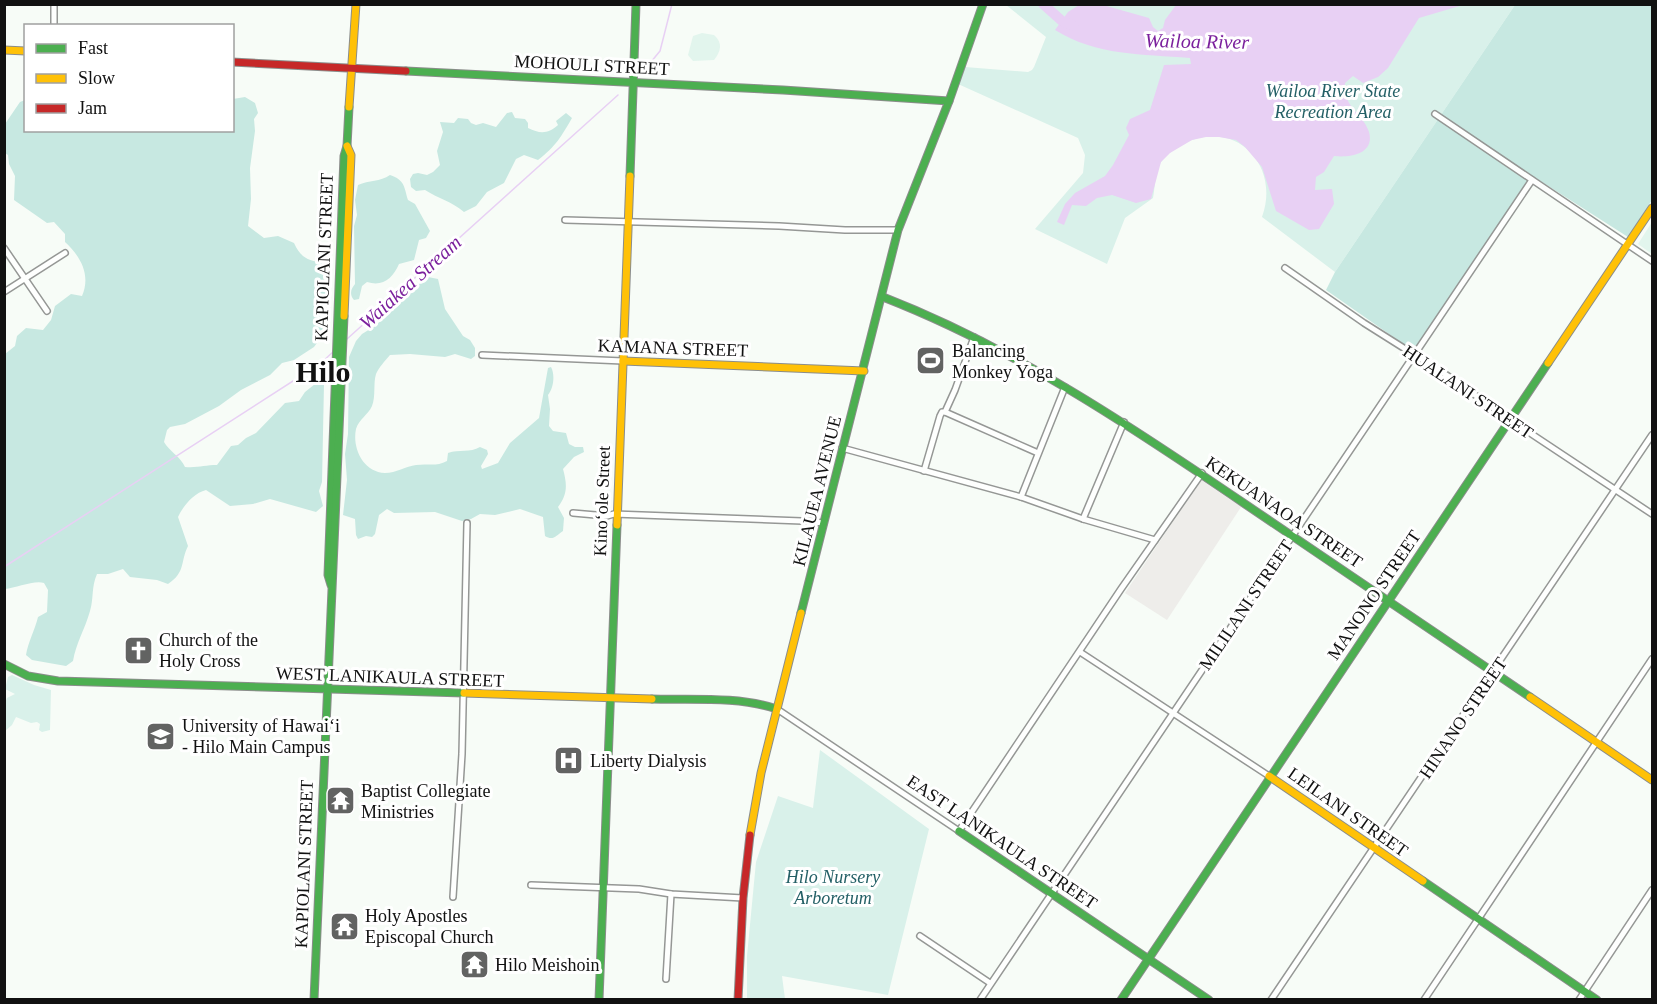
<svg xmlns="http://www.w3.org/2000/svg" width="1657" height="1004" font-family="'Times New Roman',serif">
<style>
.industrial{fill:#eeedea}
.green{fill:#d9f1ea}
.forest{fill:#c7e8e1}
.pitch{fill:#e2f5ed}
.water{fill:#e8d0f4}
.lines{fill:none;stroke-linecap:round;stroke-linejoin:round}
.stream{stroke:#e8d0f4;stroke-width:1.5}
.river{stroke:#e8d0f4;stroke-width:10}
.street-casing{stroke:#959795;stroke-width:8}
.fast-casing{stroke:#8b8d8b;stroke-width:9}
.slow-casing{stroke:#8b8d8b;stroke-width:9}
.jam-casing{stroke:#8b8d8b;stroke-width:9}
.street{stroke:#fefffe;stroke-width:5}
.fast{stroke:#4caf50;stroke-width:7}
.slow{stroke:#ffc107;stroke-width:7}
.jam{stroke:#c62828;stroke-width:7}
.labels{text-anchor:middle;dominant-baseline:central;stroke-width:6;stroke-linejoin:round;paint-order:stroke}
.street-label{font-size:18px;fill:#111;stroke:#fff}
.park-label{font-size:18px;font-style:italic;fill:#246066;stroke:#fff}
.poi-label{font-size:18px;fill:#111;stroke:#fff;text-anchor:start}
.water-label{font-size:20px;font-style:italic;fill:#7b209d;stroke:#fff}
.town-label{font-size:30px;font-weight:bold;fill:#111;stroke:#fff}
</style>
<rect width="100%" height="100%" fill="#f7fcf7"/>
<polygon class="industrial" points="1201,480 1241,507 1167,620 1125,593"/>
<g class="green">
<path d="M1006 5H1515L1335 272 1262 217C1281 165 1235 117 1183 144 1175 149 1166 154 1161 162 1155 171 1155 187 1153 198L1125 218 1107 264 1035 229 1083 173 1085 155 1078 138 958 84 965 67 1028 72 1032 70 1034 67 1046 37Z"/>
<polygon points="12,675 34,685 51,690 50,730 42,732 39,730 40,724 37,722 31,723 16,717 12,725 5,731 5,703 7,698 15,694 5,689 8,677"/>
<polygon points="820,750 929,829 888,995 782,976 785,999 747,999 747,956 756,862 778,796 813,808"/>
</g>
<g class="forest">
<polygon points="1515,5 1652,5 1652,200 1628,237 1531,175 1419,344 1409,348 1326,290 1335,272"/>
<path d="M245 97 255 103 258 113 254 119 255 131 250 168 251 199 248 226 264 238 278 236 294 243C300 257 308 261 324 263L330 275V290L322 336 314 347 294 360 282 363 270 375 241 390 219 406 185 424 170 427 167 430 164 442C169 451 181 457 185 467 198 468 205 465 217 465L231 446 238 445 246 438 256 433 285 403 299 401 305 392 320 380 324 384 322 482 319 491 323 506 316 512 270 499 253 504 230 506 206 490C194 493 183 506 178 517L188 546C180 562 186 572 168 584L157 580 130 577 123 569 108 574H97C91 588 94 597 90 611 85 629 76 643 73 661L66 666 32 660 26 655C28 642 35 630 38 617L47 612 48 590 44 583C34 580 16 588 5 589V354L15 346 17 336 26 328 43 330 51 320 55 306 71 294 82 296C91 275 81 257 65 242V234L54 222 47 223 14 200 15 176 9 164 8 155 5 153V124L20 102 25 100 26 130H232L233 99Z"/>
<path d="M512 112 515 118 525 119 528 123V128C540 134 548 134 558 125L556 121 566 113 572 118C561 137 556 146 538 160L524 155 516 159 504 183 487 192 476 206 464 212C451 201 439 199 425 190L416 191 411 187 410 179 413 174 418 173 427 175 433 172 440 165 437 151 443 132 440 122 454 123 458 118 468 119 471 123 476 125 483 123 496 127 507 113Z"/>
<path d="M390 175C405 180 404 187 408 200L415 204 430 231 426 238 419 240 414 260 399 264C393 278 383 287 367 282L362 286 359 299 354 300C349 294 351 289 355 284L354 226 357 215 355 200 358 185C369 180 380 182 390 175Z"/>
<path d="M428 277 438 279 445 309 463 336 470 340 475 348V356L471 359 455 354 445 357 410 354 390 355C385 361 379 367 376 374 373 384 376 396 372 406 368 415 359 419 356 429 352 448 363 472 385 473 396 473 406 466 416 465 428 463 436 467 447 461L448 453C459 449 470 453 480 447L487 450 488 454 481 466 482 469 498 463 510 443 539 418 548 368 551 367C555 374 554 388 548 395L550 409 549 426 553 431 566 433 569 444 575 447H583L584 452 574 457 563 469C567 484 568 494 558 507L564 518 563 531C556 536 553 541 545 536L543 517 520 509 495 515 480 514 471 519 462 521 435 512 394 513 387 509 379 515 375 534 372 537 366 536 358 539 356 535 355 519 343 515 347 480 345 454 348 434 349 357 356 341 362 334 375 326 397 306 402 297Z"/>
</g>
<g class="pitch">
<path d="M702 33 714 35C723 43 721 51 714 60L693 61 688 55 693 36Z"/>
<polygon points="1652,222 1652,254 1638,244"/>
</g>
<path class="water" d="M1079 5H1103L1149 18 1153 27 1158 31 1163 28 1165 20 1176 5H1463L1419 18 1388 68 1378 77 1363 83 1353 76 1345 83C1343 108 1363 113 1369 132 1375 154 1350 158 1334 156L1324 172 1316 177 1315 190 1332 189 1334 204 1319 229 1309 230 1276 211 1262 167 1245 147 1236 140 1219 137H1206L1192 140 1170 153 1161 162 1151 199 1136 203 1112 195 1097 198 1086 206 1072 205 1064 225 1057 222 1065 204 1075 193 1105 176 1113 165 1129 135 1126 128 1130 119 1150 110 1164 65 1191 64 1190 58C1142 54 1097 56 1055 30L1068 12Z"/>
<g class="lines">
<g class="stream">
<polyline points="646,68 660,51 672,4"/>
<polyline points="347,339 618,95"/>
<polyline points="4,567 321,363 335,350"/>
</g>
<polyline class="river" points="1043,4 1062,21 1074,26"/>
<defs>
<g id="street">
<polyline points="54,26 54,4"/>
<polyline points="1435,114 1652,261"/>
<polyline points="565,220 779,226 845,230 898,230"/>
<polyline points="4,248 47,311"/>
<polyline points="1285,268 1364,323 1448,376 1509,419 1652,514"/>
<polyline points="4,292 65,253"/>
<polyline points="482,355 623,361"/>
<polyline points="945,412 1038,453"/>
<polyline points="842,448 1021,497 1083,519 1155,540"/>
<polyline points="924,471 940,416 942,412 945,412 955,390 974,337"/>
<polyline points="1021,497 1065,387"/>
<polyline points="573,513 607,516 614,514 802,521 824,523"/>
<polyline points="1083,519 1124,422"/>
<polyline points="1080,652 1269,776"/>
<polyline points="777,709 959,831 1121,589 1202,473"/>
<polyline points="531,885 639,889 671,894 743,898"/>
<polyline points="453,897 462,754 467,523"/>
<polyline points="920,936 990,983"/>
<polyline points="666,979 671,894"/>
<polyline points="980,1000 1532,180"/>
<polyline points="1271,1000 1652,435"/>
<polyline points="1424,1000 1652,659"/>
<polyline points="1579,1000 1652,890"/>
</g>
<g id="fast">
<polyline points="406,71 783,90 949,101"/>
<polyline points="630,176 636,4"/>
<path d="M883 297C1014 348 1129 425 1245 504 1340 568 1435 633 1530 697"/>
<polyline points="331,585 328,575 344,156 347,146 349,107"/>
<polyline points="801,613 898,230 949,101 983,4"/>
<polyline points="4,664 28,676 58,681 464,693"/>
<path d="M652 699C692 700 738 696 777 709"/>
<polyline points="959,831 1209,1000"/>
<polyline points="1423,881 1597,1000"/>
<polyline points="314,1000 344,316"/>
<polyline points="599,1000 617,525"/>
<polyline points="1121,1000 1548,363"/>
</g>
<g id="slow">
<polyline points="4,50 26,51"/>
<polyline points="349,107 356,4"/>
<polyline points="344,316 351,155 347,146"/>
<polyline points="623,361 864,371"/>
<polyline points="1548,363 1652,208"/>
<polyline points="617,525 630,176"/>
<polyline points="464,693 652,699"/>
<polyline points="1530,697 1652,780"/>
<polyline points="1269,776 1423,881"/>
<polyline points="750,835 761,773 801,613"/>
</g>
<g id="jam">
<polyline points="232,62 406,71"/>
<polyline points="738,1000 743,898 750,835"/>
</g>
</defs>
<use href="#street" class="street-casing"/>
<use href="#fast" class="fast-casing"/>
<use href="#slow" class="slow-casing"/>
<use href="#jam" class="jam-casing"/>
<use href="#street" class="street"/>
<use href="#fast" class="fast"/>
<use href="#slow" class="slow"/>
<use href="#jam" class="jam"/>
</g>
<defs>
<symbol id="stadium-square" viewBox="-11 -11 22 22"><rect x="-9" y="-9" width="18" height="18" rx="4" fill="#626362" stroke="#fff"/><path d="M0-5a6.5 5 0 1 0 0 10a6.5 5 0 1 0 0-10ZM-3.5-1.8h7v3.6h-7Z" fill="#fff"/></symbol>
<symbol id="church-square" viewBox="-11 -11 22 22"><rect x="-9" y="-9" width="18" height="18" rx="4" fill="#626362" stroke="#fff"/><path d="M-1.2-6h2.4v3.5h3.3v2.4h-3.3V6h-2.4V-.1h-3.3v-2.4h3.3Z" fill="#fff"/></symbol>
<symbol id="university-square" viewBox="-11 -11 22 22"><rect x="-9" y="-9" width="18" height="18" rx="4" fill="#626362" stroke="#fff"/><path d="M0-5L7-2L0 1L-7-2ZM-4 1L0 2.5L4 1V4Q0 6-4 4Z" fill="#fff"/></symbol>
<symbol id="hospital-square" viewBox="-11 -11 22 22"><rect x="-9" y="-9" width="18" height="18" rx="4" fill="#626362" stroke="#fff"/><path d="M-5-5h3v3.5h4V-5h3V5h-3V1.5h-4V5h-3Z" fill="#fff"/></symbol>
<symbol id="temple-square" viewBox="-11 -11 22 22"><rect x="-9" y="-9" width="18" height="18" rx="4" fill="#626362" stroke="#fff"/><path d="M0-6L5-2H3V0L6.5 2.5H4V6H1.5V3h-3V6H-4V2.5H-6.5L-3 0V-2H-5Z" fill="#fff"/></symbol>
</defs>
<g fill-rule="evenodd">
<use href="#stadium-square" x="914" y="344" width="33" height="33"/>
<use href="#church-square" x="122" y="634" width="33" height="33"/>
<use href="#university-square" x="144" y="720" width="33" height="33"/>
<use href="#hospital-square" x="552" y="744" width="33" height="33"/>
<use href="#temple-square" x="324" y="784" width="33" height="33"/>
<use href="#temple-square" x="328" y="910" width="33" height="33"/>
<use href="#temple-square" x="458" y="948" width="33" height="33"/>
</g>
<g class="labels">
<g class="street-label">
<text transform="translate(592 65) rotate(3)">MOHOULI STREET</text>
<text transform="translate(324 257) rotate(-88)">KAPIOLANI STREET</text>
<text transform="translate(673 348) rotate(2)">KAMANA STREET</text>
<text transform="translate(1468 392) rotate(34)">HUALANI STREET</text>
<text transform="translate(817 491) rotate(-76)">KILAUEA AVENUE</text>
<text transform="translate(602 501) rotate(-88)">Kinoʻole Street</text>
<text transform="translate(1284 512) rotate(34)">KEKUANAOA STREET</text>
<text transform="translate(1374 595) rotate(-56)">MANONO STREET</text>
<text transform="translate(1246 605) rotate(-56)">MILILANI STREET</text>
<text transform="translate(390 677) rotate(2)">WEST LANIKAULA STREET</text>
<text transform="translate(1463 718) rotate(-56)">HINANO STREET</text>
<text transform="translate(1348 812) rotate(35)">LEILANI STREET</text>
<text transform="translate(1002 842) rotate(34)">EAST LANIKAULA STREET</text>
<text transform="translate(304 864) rotate(-88)">KAPIOLANI STREET</text>
</g>
<g class="park-label">
<text x="1333" y="91">Wailoa River State<tspan x="1333" dy="21">Recreation Area</tspan></text>
<text x="833" y="877">Hilo Nursery<tspan x="833" dy="21">Arboretum</tspan></text>
</g>
<g class="poi-label">
<text x="952" y="351">Balancing<tspan x="952" dy="21">Monkey Yoga</tspan></text>
<text x="159" y="640">Church of the<tspan x="159" dy="21">Holy Cross</tspan></text>
<text x="182" y="726">University of Hawaiʻi<tspan x="182" dy="21">- Hilo Main Campus</tspan></text>
<text x="590" y="761">Liberty Dialysis</text>
<text x="361" y="791">Baptist Collegiate<tspan x="361" dy="21">Ministries</tspan></text>
<text x="365" y="916">Holy Apostles<tspan x="365" dy="21">Episcopal Church</tspan></text>
<text x="495" y="965">Hilo Meishoin</text>
</g>
<g class="water-label">
<text transform="translate(1197 41) rotate(1)">Wailoa River</text>
<text transform="translate(410 282) rotate(-42)">Waiakea Stream</text>
</g>
<g class="town-label">
<text x="323" y="371">Hilo</text>
</g>
</g>
<rect width="1657" height="1004" fill="none" stroke="#111111" stroke-width="12"/>
<rect x="24" y="24" width="210" height="108" fill="#ffffff" stroke="#a0a0a0" stroke-width="1.5"/>
<rect x="36" y="44" width="30" height="9" fill="#4caf50" stroke="#a0a0a0" stroke-width="1.5"/>
<text x="78" y="54" font-size="18" fill="#111111">Fast</text>
<rect x="36" y="74" width="30" height="9" fill="#ffc107" stroke="#a0a0a0" stroke-width="1.5"/>
<text x="78" y="84" font-size="18" fill="#111111">Slow</text>
<rect x="36" y="104" width="30" height="9" fill="#c62828" stroke="#a0a0a0" stroke-width="1.5"/>
<text x="78" y="114" font-size="18" fill="#111111">Jam</text>
</svg>
